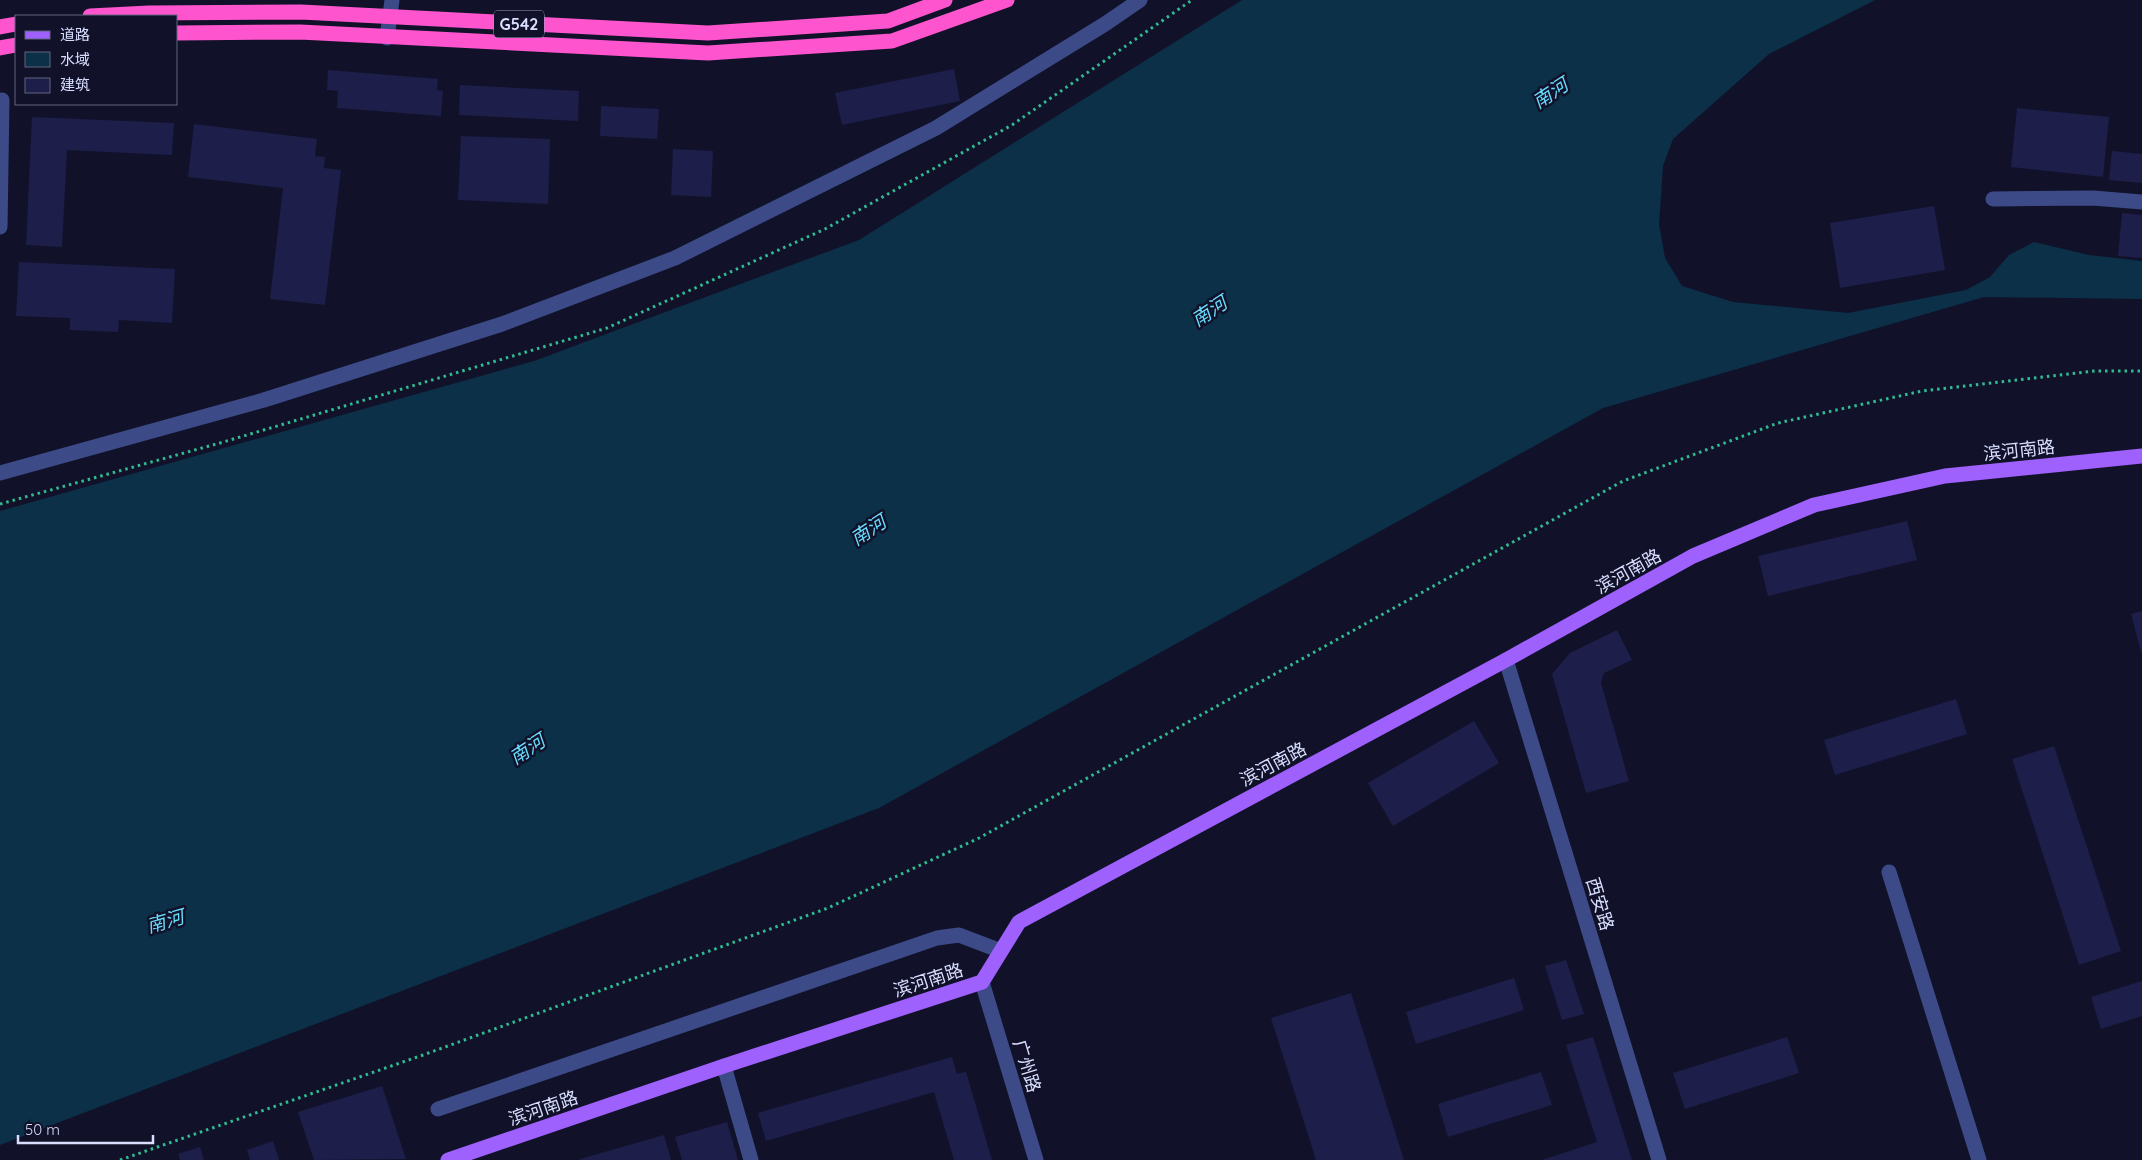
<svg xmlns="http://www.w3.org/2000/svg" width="2142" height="1160" font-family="Quicksand,'Noto Sans SC',sans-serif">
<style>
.water{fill:#0b3048}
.building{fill:#1d1e4a}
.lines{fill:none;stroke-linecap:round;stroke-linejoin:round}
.path{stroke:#31bb92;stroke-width:3;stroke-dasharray:2.5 4;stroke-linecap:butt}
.minor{stroke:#3c4b88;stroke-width:15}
.major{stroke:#9e61fe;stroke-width:15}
.highway{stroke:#fe55ce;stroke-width:15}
.labels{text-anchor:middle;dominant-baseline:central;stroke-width:5;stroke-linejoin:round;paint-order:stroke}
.shield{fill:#111229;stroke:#9da1bf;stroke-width:1}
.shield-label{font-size:16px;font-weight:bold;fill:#d9deff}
.street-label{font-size:18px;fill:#d9deff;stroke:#111229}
.water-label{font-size:19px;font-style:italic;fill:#68dcfe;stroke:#111229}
</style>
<rect width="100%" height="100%" fill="#111229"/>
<polygon class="water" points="1242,0 1875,0 1769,54 1673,139 1663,166 1659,224 1665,258 1682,286 1733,302 1848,313 1966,290 1990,277 2009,255 2034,242 2089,255 2142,261 2142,299 1984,297 1603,408 879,808 0,1145 0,511 534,361 859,240"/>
<g class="building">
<polygon points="954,69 960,101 842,125 835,93"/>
<polygon points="328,70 438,79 437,90 443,91 441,116 337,108 338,91 327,90"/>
<polygon points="460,85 579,91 578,121 459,115"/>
<polygon points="601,106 659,109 657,139 600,136"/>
<polygon points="2017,108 2109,117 2103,177 2011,167"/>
<polygon points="32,117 174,123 172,155 67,150 62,247 26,245"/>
<polygon points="194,124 317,139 315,156 325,157 324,168 341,170 325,305 270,299 283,188 188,177"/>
<polygon points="461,136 550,139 548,204 458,200"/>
<polygon points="673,149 713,151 711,197 671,195"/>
<polygon points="2112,151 2142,154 2142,183 2109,180"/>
<polygon points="1934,206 1945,270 1840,288 1830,223"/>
<polygon points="2122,213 2142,215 2142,258 2118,256"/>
<polygon points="19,262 175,269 172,323 119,320 118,332 70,330 70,318 16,316"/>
<polygon points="1907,521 1917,560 1768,596 1758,556"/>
<polygon points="2142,611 2142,652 2141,652 2131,614"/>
<polygon points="1617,630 1632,660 1604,673 1601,683 1629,781 1586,793 1552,674 1570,653"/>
<polygon points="1956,699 1967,734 1835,775 1824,740"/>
<polygon points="1474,721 1499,763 1393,826 1368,783"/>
<polygon points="2054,746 2121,951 2079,965 2012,759"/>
<polygon points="1566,960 1584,1014 1562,1020 1545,966"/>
<polygon points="1514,978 1524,1010 1416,1044 1406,1012"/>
<polygon points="2142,981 2142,1016 2101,1029 2091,997"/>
<polygon points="1351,993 1404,1160 1316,1160 1271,1018"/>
<polygon points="1593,1037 1632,1160 1542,1160 1597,1142 1566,1045"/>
<polygon points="1787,1037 1799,1073 1685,1109 1673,1073"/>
<polygon points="952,1057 957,1074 966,1072 992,1160 954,1160 934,1092 766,1141 758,1113"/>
<polygon points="1541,1072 1552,1105 1448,1137 1438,1104"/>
<polygon points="382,1086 406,1159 314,1160 298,1112"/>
<polygon points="727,1122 738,1160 682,1160 675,1137"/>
<polygon points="664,1135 671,1160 580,1160 580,1159"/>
<polygon points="273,1141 279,1160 250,1160 247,1150"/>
<polygon points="200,1147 204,1160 180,1160 178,1154"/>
</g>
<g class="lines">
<g class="path">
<polyline points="0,504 220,443 607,328 825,229 1012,125 1192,0"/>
<polyline points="120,1160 423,1055 828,908 979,838 1623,481 1778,423 1922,391 2095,371 2142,371"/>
</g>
<g class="minor">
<polyline points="387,38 392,0"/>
<polyline points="1993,199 2093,198 2142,202"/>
<polyline points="0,227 2,100"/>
<polyline points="0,473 264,400 502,324 675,258 936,128 1105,24 1140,0"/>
<polyline points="1506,660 1659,1160"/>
<polyline points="1889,872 1979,1160"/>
<polyline points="982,982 1036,1160"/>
<polyline points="724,1066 751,1160"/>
<polyline points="438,1109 937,938 959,935 1001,951"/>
</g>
<polyline class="major" points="448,1160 724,1066 982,982 1019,922 1506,660 1693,556 1814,505 1945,476 2142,456"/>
<g class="highway">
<polyline points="90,16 149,13 301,12 708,33 888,21 945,0"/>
<polyline points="0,27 16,24"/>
<polyline points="176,33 300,32 708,53 892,41 1007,0"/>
<polyline points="0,48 16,45"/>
</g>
</g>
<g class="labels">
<rect class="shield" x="494" y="10.5" width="50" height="27" rx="4"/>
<g class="shield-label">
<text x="519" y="24">G542</text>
</g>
<g class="street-label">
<text transform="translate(2019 450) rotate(-6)">滨河南路</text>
<text transform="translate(1628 571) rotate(-29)">滨河南路</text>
<text transform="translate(1273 764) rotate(-28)">滨河南路</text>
<text transform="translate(1600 904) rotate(73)">西安路</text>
<text transform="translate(928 980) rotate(-18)">滨河南路</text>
<text transform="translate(1027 1066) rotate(73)">广州路</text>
<text transform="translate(543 1108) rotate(-19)">滨河南路</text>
</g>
<g class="water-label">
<text transform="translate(1550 93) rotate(-33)">南河</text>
<text transform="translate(1209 311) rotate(-33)">南河</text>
<text transform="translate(868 530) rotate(-33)">南河</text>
<text transform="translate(527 749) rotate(-33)">南河</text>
<text transform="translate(165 921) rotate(-16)">南河</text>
</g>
</g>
<rect x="15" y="15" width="162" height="90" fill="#111229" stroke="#61647f"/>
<rect x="25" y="31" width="25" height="8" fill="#9e61fe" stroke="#61647f"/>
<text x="60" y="40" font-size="15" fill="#d9deff">道路</text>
<rect x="25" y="52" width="25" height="15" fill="#0b3048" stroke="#61647f"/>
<text x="60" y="65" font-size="15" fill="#d9deff">水域</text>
<rect x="25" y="78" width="25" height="15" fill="#1d1e4a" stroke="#61647f"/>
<text x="60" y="90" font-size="15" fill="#d9deff">建筑</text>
<path d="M18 1135v8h135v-8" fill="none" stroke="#d9deff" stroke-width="2.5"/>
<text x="25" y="1135" font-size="15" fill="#d9deff" stroke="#111229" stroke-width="4" paint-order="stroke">50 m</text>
</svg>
